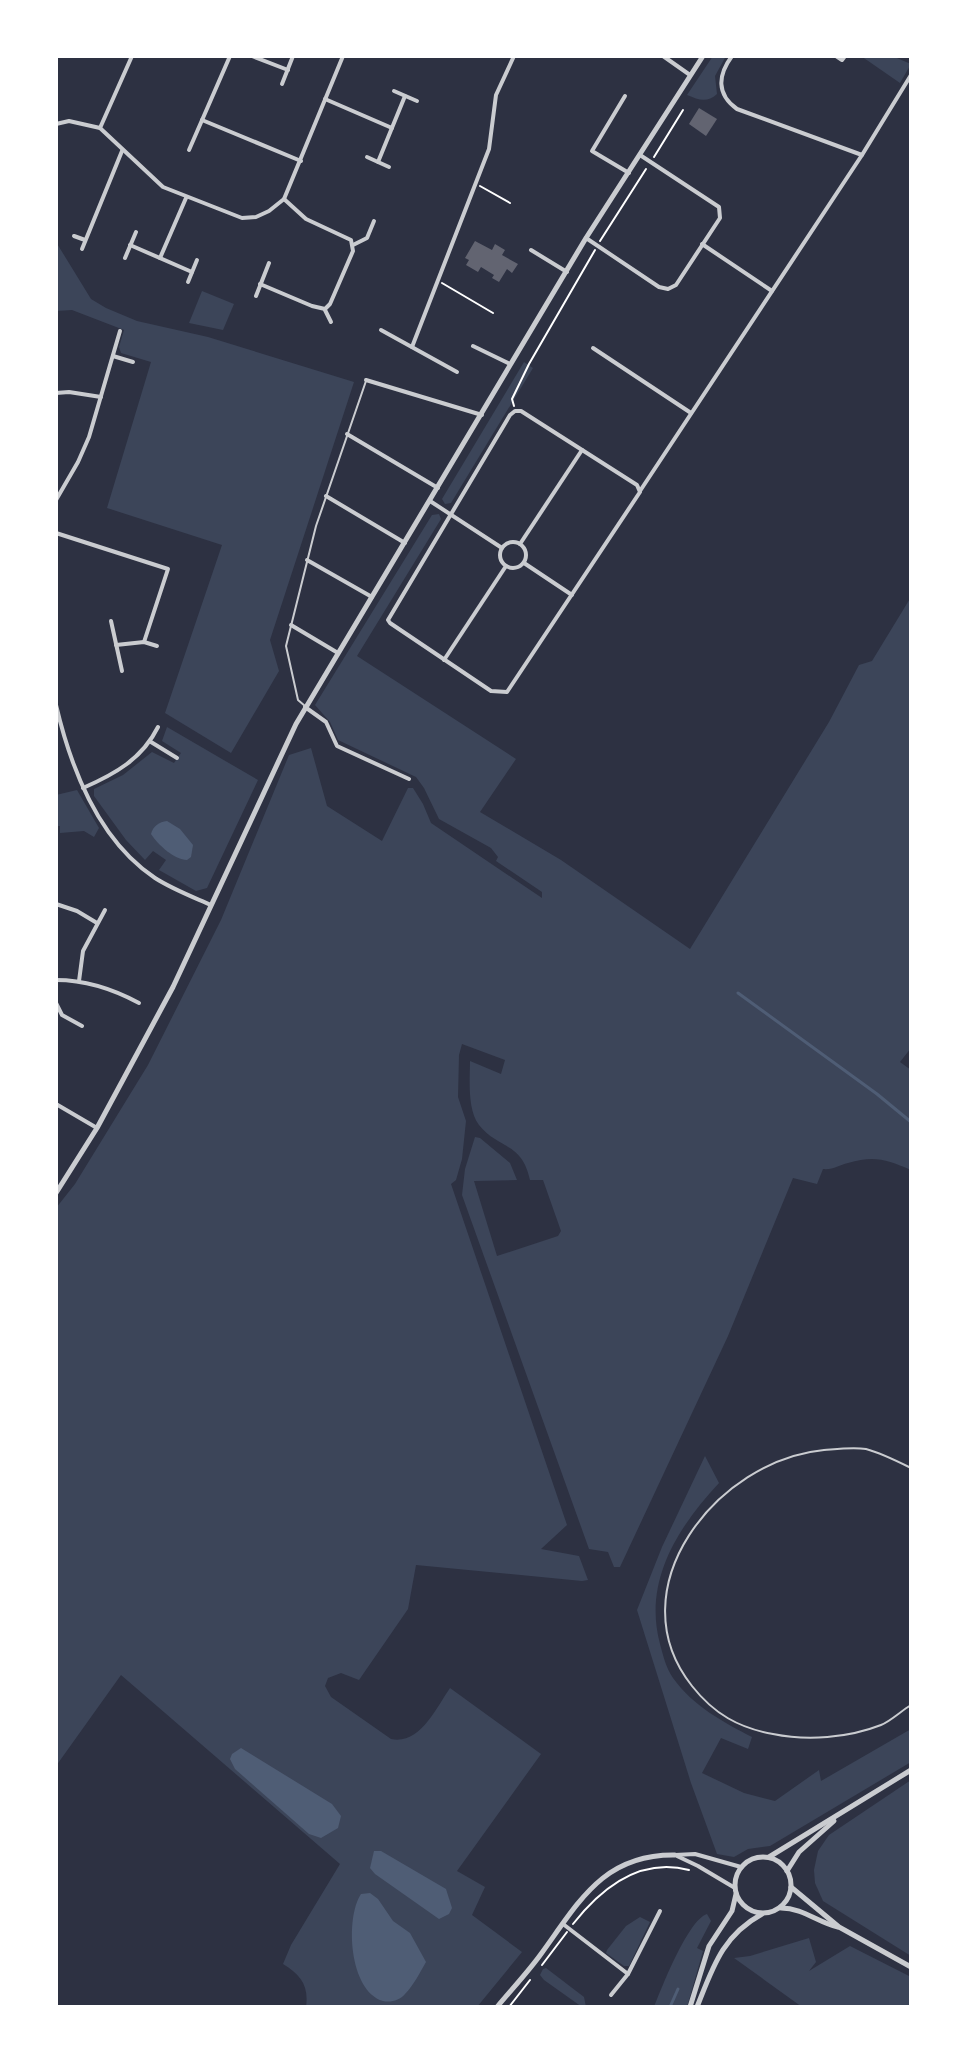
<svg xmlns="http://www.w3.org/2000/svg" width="967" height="2063" font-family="'PT Sans',sans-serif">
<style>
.green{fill:#3c4559}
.water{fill:#4f5d75}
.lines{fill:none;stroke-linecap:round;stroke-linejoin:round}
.stream{stroke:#4f5d75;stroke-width:3}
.building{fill:#626471}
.path{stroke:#fff;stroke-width:2}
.service{stroke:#caccd0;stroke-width:2}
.minor{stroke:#caccd0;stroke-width:4}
.tertiary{stroke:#caccd0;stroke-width:5}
</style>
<rect width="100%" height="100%" fill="#2d3142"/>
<g class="green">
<path d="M713 56H726L715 76 717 94C707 103 699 100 687 95Z"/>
<polygon points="861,56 892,56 911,64 900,83"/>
<polygon points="56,242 91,299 106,308 137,321 208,337 354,382 270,640 279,671 231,753 165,713 222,545 107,508 151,362 121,353 119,347 124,330 72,310 56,311"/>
<polygon points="202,291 234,304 223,330 189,323"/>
<polygon points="524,362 533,368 451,503 445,504 442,499"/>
<path d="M439 514 441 519 357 656 516 759 480 812 561 860 690 949 829 722 859 665 872 661 911 597V1048L900 1062 911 1070V1170C887 1160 875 1155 848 1163 839 1165 833 1170 823 1169L817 1184 793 1178 728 1336 620 1567H614L608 1552 589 1549 462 1195 465 1169 475 1137 480 1138 510 1163 517 1180 474 1181 497 1256 558 1236 561 1231 543 1180H530C522 1142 498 1149 479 1125 467 1109 470 1079 470 1061L501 1074 505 1060 462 1044 459 1055 458 1097 466 1121 462 1159 456 1180 451 1184 567 1525 541 1549 579 1556 588 1580 582 1581 416 1565 408 1609 359 1680 341 1673 328 1678 325 1686 331 1697 391 1739C420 1745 436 1708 450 1688L541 1754 457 1871 485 1887 472 1915 522 1952 477 2007H306C309 1986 301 1975 283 1964L291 1945 340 1864 121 1675 56 1766V1208L75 1184 148 1065 221 920 289 755 311 748 327 806 382 841 408 788H413L423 804 431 823 542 898V892L496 861 498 857 491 848 439 819 424 788 416 777 338 740 330 722 315 705 432 515Z"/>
<polygon points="167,727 258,780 207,888 196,891 159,870 166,860 153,851 145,860 126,840 94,796 94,789 123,775 152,752 174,763 181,753 162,741"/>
<polygon points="77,790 99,828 94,837 84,831 60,833 60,826 56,826 56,795"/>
<path d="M705 1456 719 1483C678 1527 643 1581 660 1644 663 1655 666 1668 673 1678 693 1706 723 1722 752 1737L748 1749 721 1738 702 1773 744 1793 775 1801 819 1770 821 1781 911 1729V1762L770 1846 748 1849 734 1857 717 1854 691 1783 637 1610 662 1547Z"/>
<polygon points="911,1780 911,1956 823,1901 815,1883 814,1870 818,1851 829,1835"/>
<path d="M707 1914 711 1921 697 1948 703 1951 687 2007H654C662 1987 688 1920 707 1914Z"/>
<polygon points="640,1917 650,1922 629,1966 624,1966 606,1953 607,1950 626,1926"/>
<polygon points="809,1938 816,1962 809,1971 850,1946 911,1977 911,2007 802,2007 734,1958 750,1956"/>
<polygon points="546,1968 584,1997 586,2007 582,2007 544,1980 540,1975 543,1969"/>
</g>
<g class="water">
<path d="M167 821 180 829 193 845 191 857 187 860C175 860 158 845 151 834 153 826 159 822 167 821Z"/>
<polygon points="241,1748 332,1804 341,1816 338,1828 321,1838 309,1834 235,1769 230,1759 232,1754"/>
<polygon points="374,1851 381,1851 446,1889 452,1908 449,1914 439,1919 375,1874 370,1868"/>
<path d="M370 1893 378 1899 393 1921 410 1933 426 1962C420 1972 414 1985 405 1994 400 2000 391 2003 383 2001 349 1991 345 1918 361 1894Z"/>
</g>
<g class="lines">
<g class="stream">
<polyline points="738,993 877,1094 911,1122"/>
<polyline points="670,2007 678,1989"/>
</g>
</g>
<g class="building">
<polygon points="699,108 717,119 706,136 689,124"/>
<polygon points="475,241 492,250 495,244 505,250 502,255 518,264 512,273 507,269 499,282 492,278 494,275 481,267 478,272 466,265 469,260 465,258"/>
</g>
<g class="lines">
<g class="path">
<polyline points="654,157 683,110"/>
<polyline points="480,186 510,203"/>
<polyline points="600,241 646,169"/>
<polyline points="442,283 493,313"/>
<polyline points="514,406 512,399 529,364 595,250"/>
<path d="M573 1924C602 1887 640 1857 689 1870"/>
<polyline points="542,1965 567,1932"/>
<polyline points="509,2007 530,1980"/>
</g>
<g class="service">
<polyline points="305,706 298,700 286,646 316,526 366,381"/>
<path d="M911 1468C897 1461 881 1453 866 1449 853 1447 837 1449 824 1450 717 1460 615 1589 692 1686 714 1714 739 1728 773 1734 807 1741 848 1738 881 1725 891 1721 901 1711 911 1705"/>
</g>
<g class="minor">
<polyline points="252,56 288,70"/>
<polyline points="641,56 653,56"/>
<polyline points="663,56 690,75"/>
<polyline points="836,56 842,60 845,56"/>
<polyline points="282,84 293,56"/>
<polyline points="394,91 417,101"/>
<polyline points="625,96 592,151 629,173"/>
<polyline points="325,99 392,128"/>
<polyline points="202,120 301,161"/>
<polyline points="56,124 69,121 100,128 163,187 242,218 256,217 269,211 284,199 343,56"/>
<polyline points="100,128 132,56"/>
<polyline points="189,150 230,56"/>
<polyline points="862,155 911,75"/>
<polyline points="367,157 389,167"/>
<polyline points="378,162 405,96"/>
<polyline points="74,236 85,240"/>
<polyline points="586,238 659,287 668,289 676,285 720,218 719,207 640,155"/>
<polyline points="702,244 772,291"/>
<polyline points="130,245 192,272"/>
<polyline points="353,245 367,238 374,221"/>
<polyline points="82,249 122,151"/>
<polyline points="531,250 567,272"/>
<polyline points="125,258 136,232"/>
<polyline points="160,258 186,198"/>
<polyline points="188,282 197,260"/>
<polyline points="260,284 312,306 325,309 330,304 353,251 351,240 306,219 284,199"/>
<polyline points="256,296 269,263"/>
<polyline points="325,310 331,322"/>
<polyline points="381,330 457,372"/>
<polyline points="473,346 510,364"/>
<polyline points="412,347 489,149 496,95 514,56"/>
<polyline points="593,348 691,413"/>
<polyline points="113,356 133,362"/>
<polyline points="366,380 482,415"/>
<polyline points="56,393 69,392 101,397"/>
<polygon points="515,411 521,411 637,485 640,492 507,692 491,691 390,623 388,620 510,415"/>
<polyline points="347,434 438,488"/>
<path d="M640 491 862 155 737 109C716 94 718 75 732 56"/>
<polyline points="326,496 405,543"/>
<polyline points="56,500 78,462 89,437 120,331"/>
<polyline points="430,501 502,548"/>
<polyline points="56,533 168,569 144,642"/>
<circle cx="513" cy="555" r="13"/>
<polyline points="520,544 582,450"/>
<polyline points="307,560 372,597"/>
<polyline points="524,563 572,595"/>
<polyline points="111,621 122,671"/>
<polyline points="291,625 338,653"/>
<polyline points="116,645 144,642 157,646"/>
<polyline points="444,660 506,566"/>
<path d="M56 705C71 769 98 840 155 878 172 889 193 897 211 905"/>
<polyline points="305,707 326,722 337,746 409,779"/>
<polyline points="151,742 177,758"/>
<path d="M83 788C115 774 142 759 158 727"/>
<polyline points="56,904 77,911 97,923"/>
<path d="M56 980C86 980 113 989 139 1003"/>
<polyline points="79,981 83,951 105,910"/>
<polyline points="56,1003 62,1015 82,1026"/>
<polyline points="56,1104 97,1128"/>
<polyline points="675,1855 695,1854 741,1867"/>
<polyline points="677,1856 698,1866 735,1888"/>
<polyline points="563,1924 628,1974"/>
<polyline points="611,1995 628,1974 660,1911"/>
</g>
<g class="tertiary">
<polyline points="56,1193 97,1128 173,987 296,724 586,238 703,56"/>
<circle cx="763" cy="1885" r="28"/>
<polyline points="769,1857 911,1770"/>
<polyline points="787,1871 799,1852 834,1821"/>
<polyline points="791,1887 839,1927 911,1967"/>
<path d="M781 1908C803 1908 817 1922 838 1927"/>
<path d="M497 2007C512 1989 528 1972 541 1954 579 1902 603 1854 675 1855"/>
<polyline points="690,2007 709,1946 732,1911 736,1894"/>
<path d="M697 2007C713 1967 722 1936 762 1914"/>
</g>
</g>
<rect width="967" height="2063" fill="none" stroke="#ffffff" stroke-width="116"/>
</svg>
